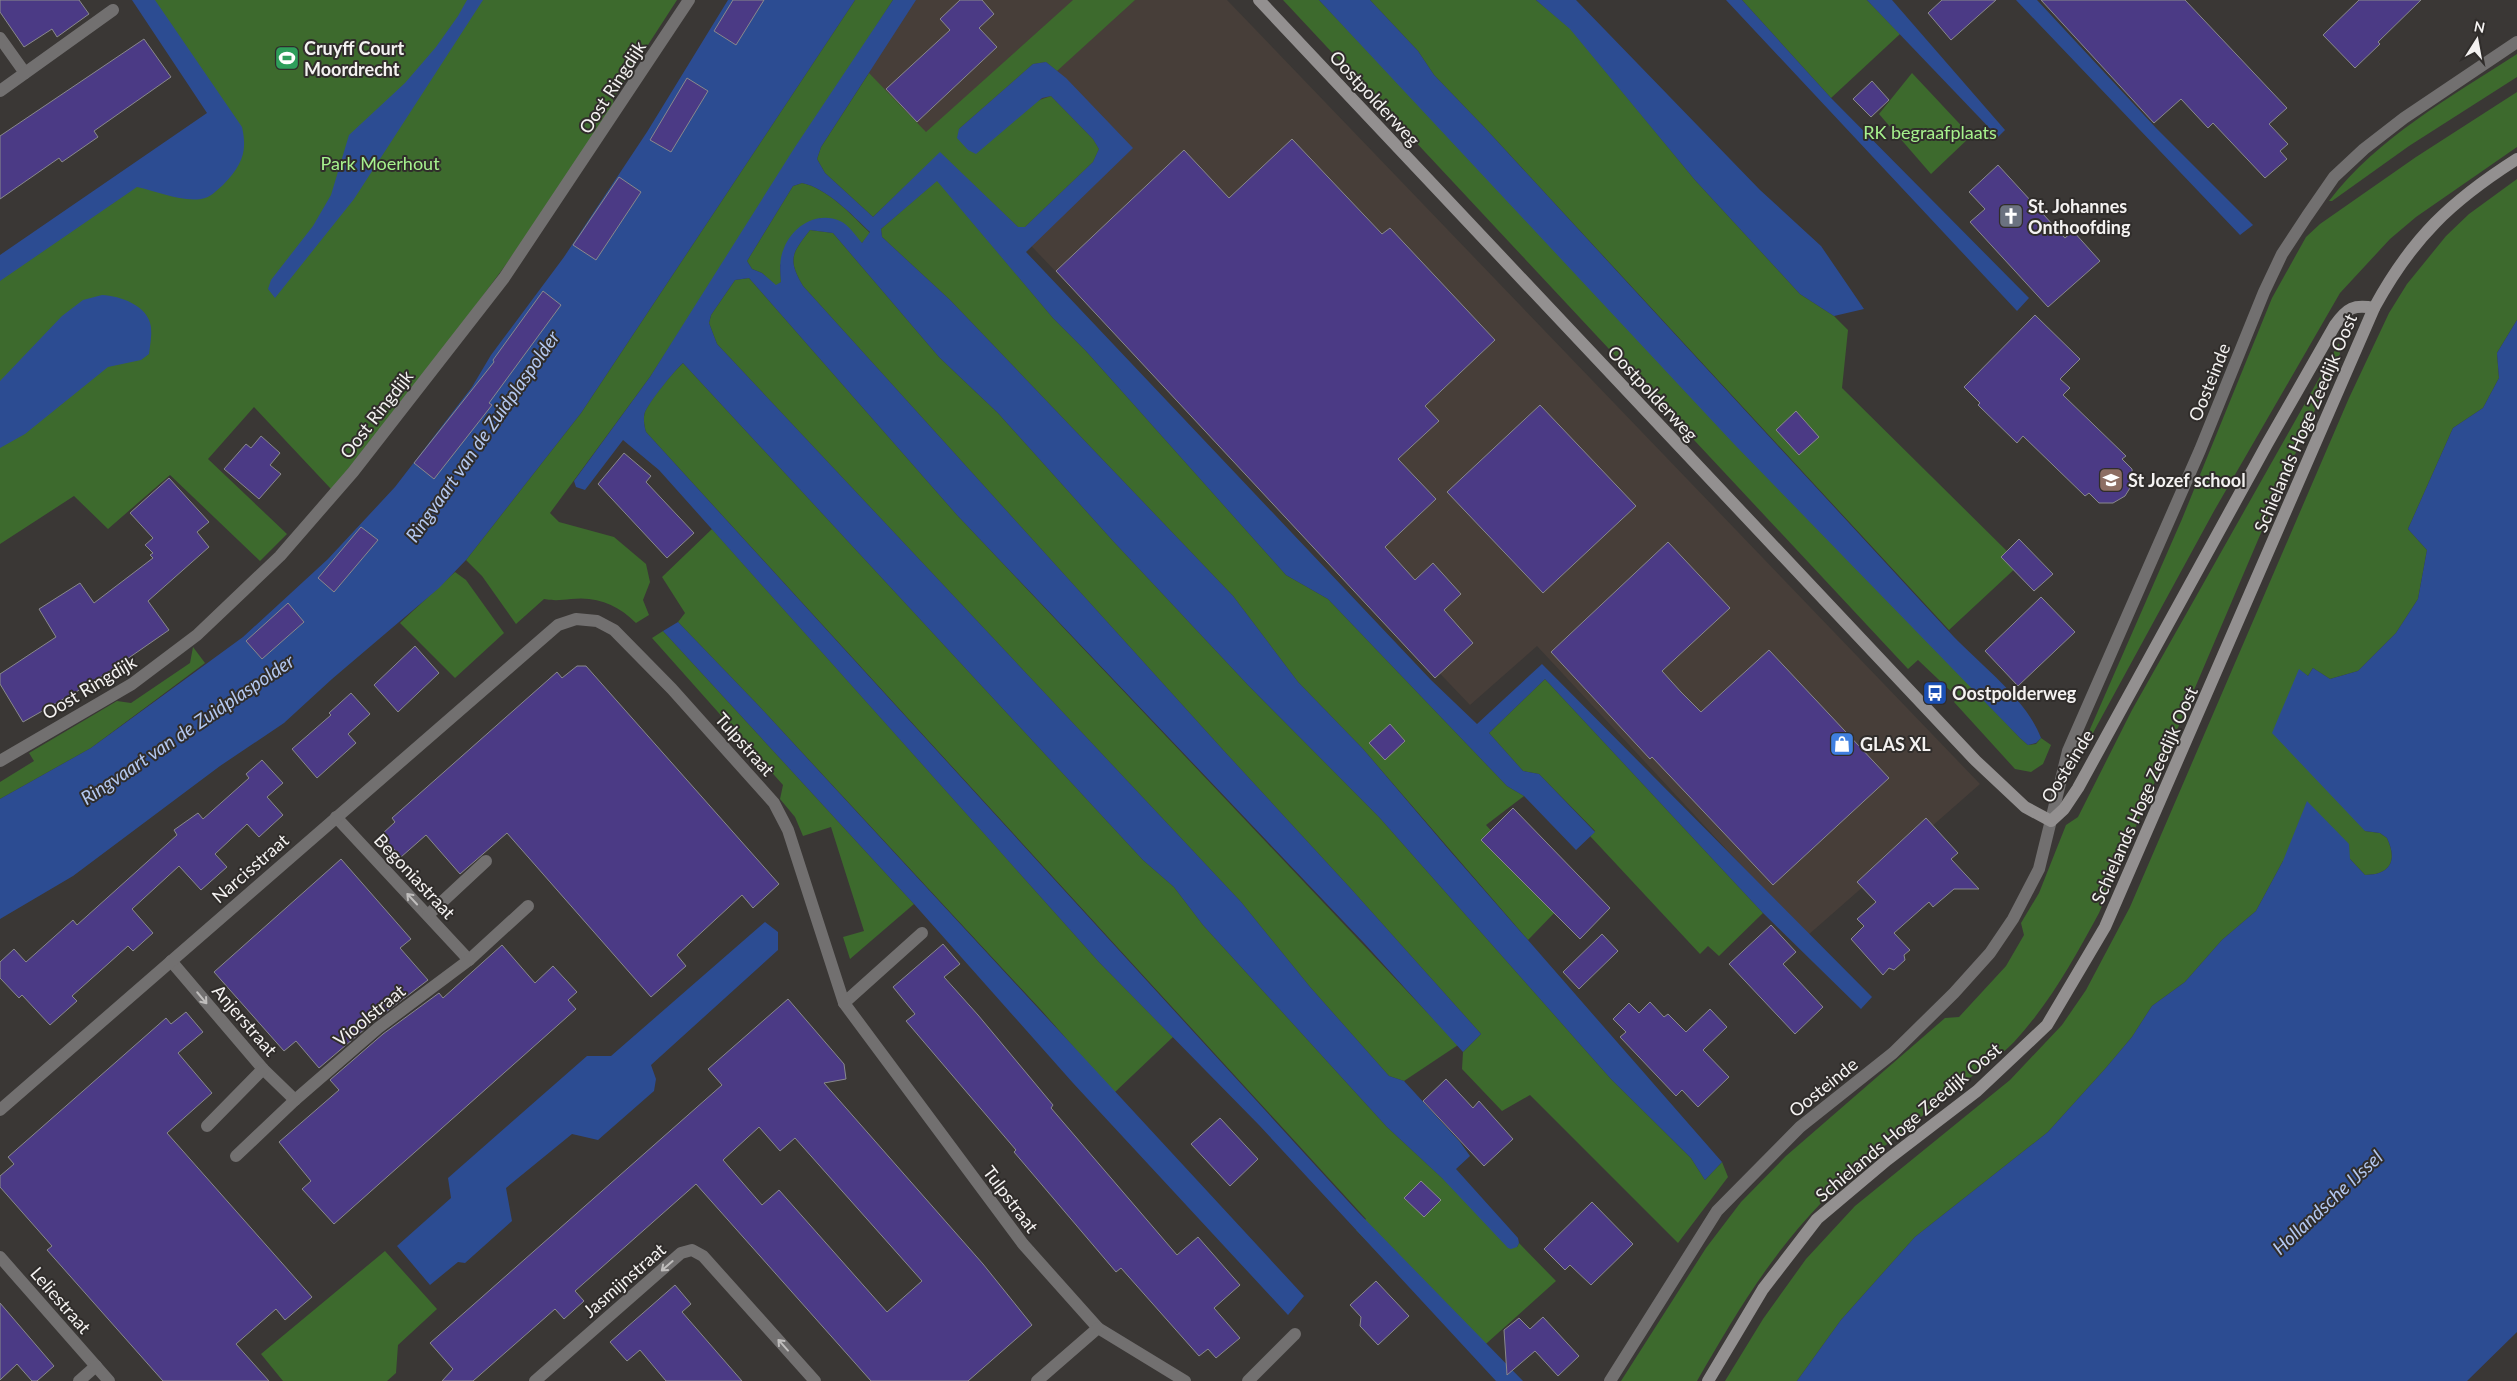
<svg xmlns="http://www.w3.org/2000/svg" width="2517" height="1381" font-family="Lato,sans-serif">
<style>
.built{fill:#473e39}
.green{fill:#3d6a2d}
.water{fill:#2c4c92;fill-rule:evenodd}
.building{fill:#4b3a85;stroke:#89898c;fill-rule:evenodd}
.lines{fill:none;stroke-linecap:round;stroke-linejoin:round}
.street{stroke:#727070;stroke-width:12}
.secondary{stroke:#939090;stroke-width:12}
.oneway{stroke:#c0bebd}
.labels{text-anchor:middle;dominant-baseline:central;stroke-width:4;stroke-linejoin:round;paint-order:stroke}
.poi-label{font-size:18px;font-weight:bold;fill:#f4f2f1;stroke:#302d2b;text-anchor:start}
.street-label{font-size:18px;fill:#f4f2f1;stroke:#302d2b}
.park-label{font-size:18px;fill:#a6f18d;stroke:#302d2b}
.water-label{font-size:19px;font-style:italic;fill:#b4c8f0;stroke:#302d2b}
</style>
<rect width="100%" height="100%" fill="#3a3735"/>
<polygon class="built" points="914,0 1227,0 1980,784 1807,936 1537,646 1470,705 864,71"/>
<g class="green">
<polygon points="144,0 677,0 613,99 614,110 507,263 398,411 331,489 254,407 208,459 287,534 260,561 170,475 108,529 74,496 0,544 0,274 224,120"/>
<path d="M855 0H893L650 377 550 513 559 522 614 537 646 564 650 582 643 600 649 615 636 623C618 605 598 596 571 599 561 600 555 601 544 599L516 624 482 576 466 560 581 413Z"/>
<polygon points="1073,0 1135,0 1057,71 1046,62 1033,64 959,129 1051,96 1093,139 1099,149 1093,162 1025,227 1018,227 940,153 873,217 825,173 817,159 821,147 869,73 926,132"/>
<polygon points="1283,0 1319,0 2020,738 2028,745 2036,744 2041,738 2051,745 2043,764 2031,772 2015,769 1954,702 1958,698 1918,660 1908,669"/>
<polygon points="1370,0 1536,0 1570,28 1695,180 1800,294 1834,316 1848,330 1842,388 2020,564 1949,630 1485,128 1434,75 1418,51"/>
<polygon points="1742,0 1867,0 1900,34 1831,98"/>
<path d="M2517 54V77L2409 146 2332 201H2329C2378 137 2451 97 2517 54Z"/>
<polygon points="1912,73 1971,136 1931,174 1879,114"/>
<polygon points="2517,92 2517,147 2416,217 2390,239 2340,293 2214,511 2081,755 2080,752 2182,519 2272,298 2306,237 2320,224 2416,157"/>
<path d="M2517 179V320L2497 353 2499 378 2483 408 2453 428 2408 529 2427 550 2418 599 2396 633 2358 671 2330 679 2313 668 2308 676 2299 670 2365 831 2380 833 2387 838C2398 861 2390 875 2365 875L2350 859 2283 861 2256 911 2222 940 2185 982 2152 1006 2132 1037 2105 1069 2048 1132 1915 1237 1841 1320 1797 1381H1725L1763 1319 1806 1259 1855 1206 2010 1080 2062 1025 2086 990 2130 907 2349 398 2389 313 2407 284 2446 236 2469 214Z"/>
<polygon points="937,180 1053,318 1086,351 1286,575 1328,599 1507,786 1524,796 1486,825 1560,907 1528,940 1363,749 1298,682 1233,596 950,300 882,237 881,229"/>
<path d="M802 183C827 188 852 215 870 233L862 243 820 218 780 265 781 282 776 286 762 273 752 269 747 261 793 186Z"/>
<path d="M810 230 833 233 939 357 998 413 1114 542 1248 685 1379 817 1611 1079 1691 1158 1705 1180 1722 1162 1728 1177 1678 1243 1530 1095 1502 1111 1462 1069 1463 1052 1481 1034 1352 890 1224 751 803 286C787 259 792 253 810 230Z"/>
<polygon points="749,278 957,515 1458,1045 1404,1081 1389,1076 1310,987 1241,902 717,344 709,323 711,315 735,280"/>
<path d="M2339 343 2340 354 2281 486 2099 913C2074 959 2050 1003 2014 1042 2000 1056 1983 1068 1967 1080 1919 1120 1866 1157 1822 1202 1769 1257 1735 1315 1697 1381H1621L1706 1248 1741 1202 1786 1156 1945 1018 1959 1017 2006 966 2024 935 2021 923 2039 893 2066 825 2078 817 2132 710Z"/>
<path d="M683 363 1143 860 1174 887 1203 925 1387 1127 1517 1247 1519 1243 1556 1281 1478 1351 1450 1327 1356 1230 1366 1219 646 432C644 426 643 417 645 412 650 400 673 372 683 363Z"/>
<polygon points="712,529 1099,962 1173,1037 1114,1093 1042,1011 758,705 678,622 685,613 662,577"/>
<polygon points="455,572 466,580 504,633 455,678 400,623"/>
<polygon points="663,631 914,904 850,959 843,937 864,931 831,827 803,836 795,817 780,799 783,785 652,638"/>
<polygon points="193,647 205,663 91,748 0,799 0,782 34,761 29,753 117,701 131,703 190,663"/>
<polygon points="1545,679 1763,913 1719,956 1708,946 1700,954 1590,836 1595,831 1539,774 1523,771 1489,733"/>
<polygon points="385,1251 437,1309 398,1345 396,1373 387,1381 283,1381 261,1354"/>
</g>
<g class="water">
<path d="M132 0H155L242 127C248 153 241 166 223 185 216 191 210 198 201 199 181 202 156 191 137 187L0 281V255L207 113Z"/>
<polygon points="467,0 483,0 354,199 275,298 268,289 271,280 313,226 331,195 349,135 405,83 436,47 458,16"/>
<polygon points="728,0 855,0 581,413 466,560 439,588 332,679 284,723 220,766 73,876 0,919 0,799 91,748 243,637 328,559 395,487 472,387 491,355 564,257 647,132"/>
<path d="M893 0H916L821 147 817 159 825 173 873 217 940 152 1018 227H1025L1093 162 1099 149 1093 139 1051 96 1042 98 976 154 968 150 957 138 959 129 1033 64 1046 62 1066 78 1133 148 1026 252 1431 680 1477 724 1542 664 1872 997 1861 1009 1763 913 1545 679 1489 733 1523 771 1539 774 1595 832 1576 850 1524 796 1507 786 1328 599 1286 575 1086 351 1053 318 937 181 881 229 882 237 950 300 1233 596 1298 682 1363 749 1450 851 1722 1162 1705 1180 1691 1158 1611 1079 1379 817 1248 685 1114 542 998 413 939 357 833 233 810 230C792 253 787 259 803 286L1224 751 1352 890 1481 1034 1463 1052 1364 943 957 515 749 278 735 280 711 315 709 323 717 344 1241 902 1310 987 1389 1076 1404 1081 1460 1142 1470 1156 1456 1169 1518 1238 1519 1243 1517 1247 1511 1249 1508 1248 1442 1178 1387 1127 1203 925 1174 887 1143 860 683 363C674 371 650 401 645 412 643 417 644 426 646 432L1357 1211 1523 1381H1496L1259 1125 1099 962 659 470 623 440 585 490 576 487 574 481 650 377 795 147ZM802 183C827 188 852 215 870 232L862 243C856 236 848 224 840 221 817 211 793 226 784 248 779 259 780 271 781 282L776 285 762 273 752 269 747 261 793 186Z"/>
<path d="M1319 0H1370L1418 51 1434 75 1485 128 1954 637C1982 666 2027 700 2041 738L2036 743 2028 745 2020 738 1734 444Z"/>
<polygon points="1536,0 1576,0 1760,190 1821,246 1864,309 1834,316 1800,294 1695,180 1570,29"/>
<polygon points="1726,0 1742,0 1831,98 2029,298 2017,311"/>
<polygon points="1867,0 1892,0 2005,130 1998,137"/>
<polygon points="2016,0 2037,0 2156,128 2253,225 2240,235"/>
<path d="M102 295C120 296 148 305 151 327 152 336 150 345 149 354L141 360 108 367 25 434 0 448V381L62 316 83 300Z"/>
<path d="M2517 320V1332L2467 1381H1797L1841 1320 1915 1237 2048 1132 2105 1069 2132 1037 2152 1006 2185 982 2222 940 2256 911 2283 861 2307 801 2349 844 2350 859 2365 875C2390 875 2398 861 2387 838L2380 833 2365 831 2272 733 2299 669 2308 676 2313 668 2330 679 2358 671 2396 633 2418 599 2427 550 2408 529 2453 428 2483 408 2499 378 2497 353Z"/>
<polygon points="678,622 758,705 1304,1296 1288,1315 1073,1083 914,904 663,631"/>
<polygon points="765,922 778,932 778,950 651,1065 656,1079 654,1091 598,1140 572,1134 506,1188 512,1221 465,1263 458,1262 430,1285 397,1246 451,1198 448,1178 587,1056 611,1056"/>
</g>
<g class="building">
<polygon points="0,0 79,0 89,14 57,37 52,29 24,47 0,12"/>
<polygon points="733,0 764,0 736,45 714,31"/>
<polygon points="960,0 982,0 994,14 979,28 997,47 917,122 886,89 950,30 940,19"/>
<polygon points="1942,0 1996,0 1951,40 1928,13"/>
<polygon points="2041,0 2185,0 2287,108 2269,124 2288,144 2280,151 2287,159 2265,178 2213,123 2208,128 2181,99 2154,123"/>
<polygon points="2359,0 2421,0 2378,42 2380,44 2355,68 2323,35"/>
<polygon points="144,39 171,77 94,131 98,137 62,162 59,158 0,199 0,136"/>
<polygon points="687,78 708,91 671,152 650,140"/>
<polygon points="1872,81 1889,100 1871,117 1853,99"/>
<polygon points="1292,139 1382,234 1390,228 1495,340 1425,406 1439,421 1398,459 1436,499 1385,547 1415,580 1433,563 1461,594 1444,610 1473,643 1435,678 1056,271 1184,150 1229,198"/>
<polygon points="1998,165 2065,238 2073,231 2100,261 2048,307 1970,222 1985,209 1969,192"/>
<polygon points="619,177 641,192 596,260 573,245"/>
<polygon points="543,291 561,305 489,403 492,405 434,479 414,463 494,362 493,360"/>
<polygon points="2035,315 2080,359 2060,379 2070,388 2063,395 2126,456 2122,459 2132,469 2133,483 2125,496 2113,503 2099,503 2089,493 2085,496 2023,436 2017,443 1978,405 1980,403 1964,387"/>
<polygon points="1540,405 1636,506 1543,593 1447,492"/>
<polygon points="1796,411 1819,437 1799,455 1776,430"/>
<polygon points="261,436 280,453 270,465 281,474 259,499 224,469 246,444 251,448"/>
<polygon points="624,453 651,476 646,482 694,533 667,558 598,484"/>
<polygon points="169,478 209,522 197,532 209,547 148,601 169,630 91,684 89,690 81,689 23,722 0,684 0,674 56,637 39,609 80,583 94,603 153,558 150,555 153,553 145,545 153,538 130,513"/>
<polygon points="361,527 378,540 334,592 318,578"/>
<polygon points="2019,539 2053,574 2034,591 2001,557"/>
<polygon points="1668,542 1730,608 1662,671 1681,692 1701,712 1769,650 1889,778 1773,885 1652,757 1650,759 1551,652"/>
<polygon points="2041,597 2075,632 2018,686 1985,651"/>
<polygon points="288,603 304,622 262,659 246,641"/>
<polygon points="415,646 439,673 398,712 374,685"/>
<polygon points="577,666 586,666 779,884 753,908 742,895 677,955 686,966 651,997 507,833 460,874 426,835 401,857 381,835 395,822 392,818 557,672 562,678"/>
<polygon points="351,693 370,714 348,734 356,743 317,778 292,749 331,715 329,713"/>
<polygon points="1390,724 1405,741 1385,760 1369,743"/>
<polygon points="262,760 283,783 267,797 283,815 259,837 247,824 215,854 227,867 201,890 179,866 132,909 153,933 133,951 128,946 72,996 77,1001 50,1025 22,995 19,998 0,978 0,962 14,949 26,962 73,920 77,925 177,835 174,830 198,813 203,819 249,778 246,774"/>
<polygon points="1513,808 1610,908 1580,939 1481,840"/>
<polygon points="1926,818 1958,853 1951,859 1979,889 1954,889 1933,907 1929,902 1894,933 1910,950 1904,955 1905,960 1894,970 1889,968 1883,975 1851,939 1864,926 1857,919 1876,902 1857,882"/>
<polygon points="341,859 411,939 400,948 428,980 373,1022 319,1068 296,1041 284,1051 214,972"/>
<polygon points="1771,925 1796,952 1783,964 1823,1007 1795,1034 1729,964"/>
<polygon points="1602,934 1618,951 1579,989 1563,972"/>
<polygon points="943,944 960,964 944,977 978,1015 1053,1105 1051,1108 1177,1255 1198,1237 1240,1285 1214,1308 1240,1338 1216,1358 1208,1349 1199,1356 1121,1268 1116,1272 1014,1152 1016,1150 906,1021 915,1014 893,987"/>
<polygon points="502,945 535,983 553,966 577,992 568,1000 576,1009 334,1224 302,1189 311,1181 279,1142 339,1090 330,1080 383,1034 439,993 443,998"/>
<path d="M788 999 844 1064 846 1079 824 1083 983 1264 1032 1325 968 1381H871L696 1184 575 1291 584 1301 564 1319 555 1309 473 1381H442L453 1369 430 1343 722 1085 708 1069ZM759 1127 780 1151 795 1138 922 1281 887 1312 779 1190 762 1205 723 1160Z"/>
<polygon points="1650,1002 1664,1017 1668,1014 1686,1032 1710,1009 1727,1027 1703,1050 1729,1077 1698,1107 1682,1090 1676,1096 1620,1037 1626,1032 1613,1019 1629,1003 1639,1013"/>
<polygon points="186,1012 203,1032 178,1053 212,1093 167,1133 312,1297 285,1320 276,1309 236,1344 269,1381 163,1381 47,1250 52,1246 0,1187 0,1176 14,1164 8,1157 166,1018 171,1024"/>
<polygon points="1446,1079 1473,1108 1479,1101 1513,1139 1484,1166 1423,1101"/>
<polygon points="1220,1118 1258,1159 1230,1186 1191,1144"/>
<polygon points="1421,1181 1441,1200 1424,1217 1404,1198"/>
<polygon points="1592,1202 1633,1244 1591,1285 1570,1265 1565,1270 1544,1249"/>
<polygon points="1376,1281 1409,1316 1378,1345 1360,1326 1361,1317 1350,1305"/>
<polygon points="675,1285 691,1304 682,1312 742,1381 666,1381 640,1350 627,1361 610,1342"/>
<polygon points="0,1303 54,1366 37,1381 32,1381 17,1364 0,1380"/>
<polygon points="1543,1317 1579,1356 1558,1376 1535,1351 1507,1375 1504,1330 1519,1318 1530,1329"/>
</g>
<g class="lines">
<g class="street">
<polyline points="0,38 25,73"/>
<polyline points="0,91 113,10"/>
<polyline points="0,761 132,684 197,635 280,556 353,472 504,278 689,0"/>
<polyline points="336,817 469,960"/>
<polyline points="428,915 486,861"/>
<polyline points="171,961 263,1069 295,1100"/>
<polyline points="844,1003 922,933"/>
<polyline points="0,1110 558,625 576,619 597,621 614,630 672,689 774,803 788,830 844,1003 1023,1244 1098,1328 1185,1381"/>
<polyline points="207,1126 263,1069"/>
<polyline points="236,1156 295,1100 378,1028 469,960 528,906"/>
<polyline points="0,1257 109,1381"/>
<polyline points="79,1381 96,1366"/>
<polyline points="535,1381 681,1253 692,1250 703,1256 815,1381"/>
<polyline points="1037,1381 1098,1328"/>
<polyline points="1248,1381 1295,1334"/>
<polyline points="1610,1381 1717,1211 1800,1127 1893,1053 1954,993 1990,953 2013,919 2039,869 2068,751 2200,450 2264,292 2282,254 2307,216 2334,177 2364,149 2404,118 2517,42"/>
</g>
<g class="secondary">
<path d="M1259 0 1976 761 2025 807 2051 821 2064 809 2078 788 2267 444 2335 325C2347 308 2354 304 2374 308"/>
<path d="M1708 1381 1763 1289 1817 1219 1887 1160 1977 1091 2047 1025 2105 927 2374 308C2412 238 2451 201 2517 159"/>
</g>
</g>
<defs><path id="oneway-shaft" d="M-6 0H5M1.5-3L5.5 0L1.5 3" fill="none" stroke-width="1.6" stroke-linecap="round" stroke-linejoin="round" transform="scale(1.25)"/></defs>
<g class="oneway">
<use href="#oneway-shaft" transform="translate(412 899) rotate(-133)"/>
<use href="#oneway-shaft" transform="translate(202 998) rotate(50)"/>
<use href="#oneway-shaft" transform="translate(667 1266) rotate(139)"/>
<use href="#oneway-shaft" transform="translate(783 1345) rotate(-132)"/>
</g>
<defs>
<symbol id="stadium-square" viewBox="-11 -11 22 22"><rect x="-9" y="-9" width="18" height="18" rx="4" fill="#2e9e5b" stroke="#302d2b"/><path d="M0-5a6.5 5 0 1 0 0 10a6.5 5 0 1 0 0-10ZM-3.5-1.8h7v3.6h-7Z" fill="#fff"/></symbol>
<symbol id="church-square" viewBox="-11 -11 22 22"><rect x="-9" y="-9" width="18" height="18" rx="4" fill="#6b7280" stroke="#302d2b"/><path d="M-1.2-6h2.4v3.5h3.3v2.4h-3.3V6h-2.4V-.1h-3.3v-2.4h3.3Z" fill="#fff"/></symbol>
<symbol id="school-square" viewBox="-11 -11 22 22"><rect x="-9" y="-9" width="18" height="18" rx="4" fill="#8d6e63" stroke="#302d2b"/><path d="M0-5L7-2L0 1L-7-2ZM-4 1L0 2.5L4 1V4Q0 6-4 4Z" fill="#fff"/></symbol>
<symbol id="bus-square" viewBox="-11 -11 22 22"><rect x="-9" y="-9" width="18" height="18" rx="4" fill="#1a4fb4" stroke="#302d2b"/><path d="M-5-6H5V4H4V6H2V4H-2V6H-4V4H-5ZM-3.5-4V0h7V-4ZM-3.5 1.2v1.5H-2V1.2ZM2 1.2v1.5H3.5V1.2Z" fill="#fff"/></symbol>
<symbol id="shop-square" viewBox="-11 -11 22 22"><rect x="-9" y="-9" width="18" height="18" rx="4" fill="#3f7fe0" stroke="#302d2b"/><path d="M-5-2.5h2.3a2.7 3.5 0 0 1 5.4 0H5L5.5 6h-11ZM-1.5-2.5h3a1.5 2.3 0 0 0-3 0Z" fill="#fff"/></symbol>
</defs>
<g fill-rule="evenodd">
<use href="#stadium-square" x="273" y="44" width="28" height="28"/>
<use href="#church-square" x="1997" y="202" width="28" height="28"/>
<use href="#school-square" x="2097" y="466" width="28" height="28"/>
<use href="#bus-square" x="1921" y="679" width="28" height="28"/>
<use href="#shop-square" x="1828" y="730" width="28" height="28"/>
</g>
<g class="labels">
<g class="poi-label">
<text x="304" y="48">Cruyff Court<tspan x="304" dy="21">Moordrecht</tspan></text>
<text x="2028" y="206">St. Johannes<tspan x="2028" dy="21">Onthoofding</tspan></text>
<text x="2128" y="480">St Jozef school</text>
<text x="1952" y="693">Oostpolderweg</text>
<text x="1860" y="744">GLAS XL</text>
</g>
<g class="street-label">
<text transform="translate(612 87) rotate(-57)">Oost Ringdijk</text>
<text transform="translate(1375 98) rotate(47)">Oostpolderweg</text>
<text transform="translate(2209 382) rotate(-68)">Oosteinde</text>
<text transform="translate(1653 393) rotate(47)">Oostpolderweg</text>
<text transform="translate(376 414) rotate(-52)">Oost Ringdijk</text>
<text transform="translate(2305 423) rotate(-67)">Schielands Hoge Zeedijk Oost</text>
<text transform="translate(89 687) rotate(-31)">Oost Ringdijk</text>
<text transform="translate(745 744) rotate(48)">Tulpstraat</text>
<text transform="translate(2067 766) rotate(-58)">Oosteinde</text>
<text transform="translate(2144 795) rotate(-66)">Schielands Hoge Zeedijk Oost</text>
<text transform="translate(250 868) rotate(-41)">Narcisstraat</text>
<text transform="translate(415 876) rotate(47)">Begoniastraat</text>
<text transform="translate(369 1015) rotate(-39)">Vioolstraat</text>
<text transform="translate(245 1020) rotate(49)">Anjerstraat</text>
<text transform="translate(1823 1087) rotate(-39)">Oosteinde</text>
<text transform="translate(1908 1122) rotate(-40)">Schielands Hoge Zeedijk Oost</text>
<text transform="translate(1011 1199) rotate(53)">Tulpstraat</text>
<text transform="translate(624 1280) rotate(-41)">Jasmijnstraat</text>
<text transform="translate(61 1300) rotate(49)">Leliestraat</text>
</g>
<g class="park-label">
<text x="1930" y="132">RK begraafplaats</text>
<text x="380" y="163">Park Moerhout</text>
</g>
<g class="water-label">
<text transform="translate(482 436) rotate(-55)">Ringvaart van de Zuidplaspolder</text>
<text transform="translate(187 729) rotate(-34)">Ringvaart van de Zuidplaspolder</text>
<text transform="translate(2327 1202) rotate(-43)">Hollandsche IJssel</text>
</g>
</g>
<g transform="translate(2477 40) rotate(11)" stroke="#302d2b" stroke-width="4" paint-order="stroke">
<path d="M0-4L9 19L0 12L-9 19Z" fill="#f4f2f1"/>
<text y="-8" font-size="14" font-weight="bold" text-anchor="middle" fill="#f4f2f1">N</text>
</g>
</svg>
